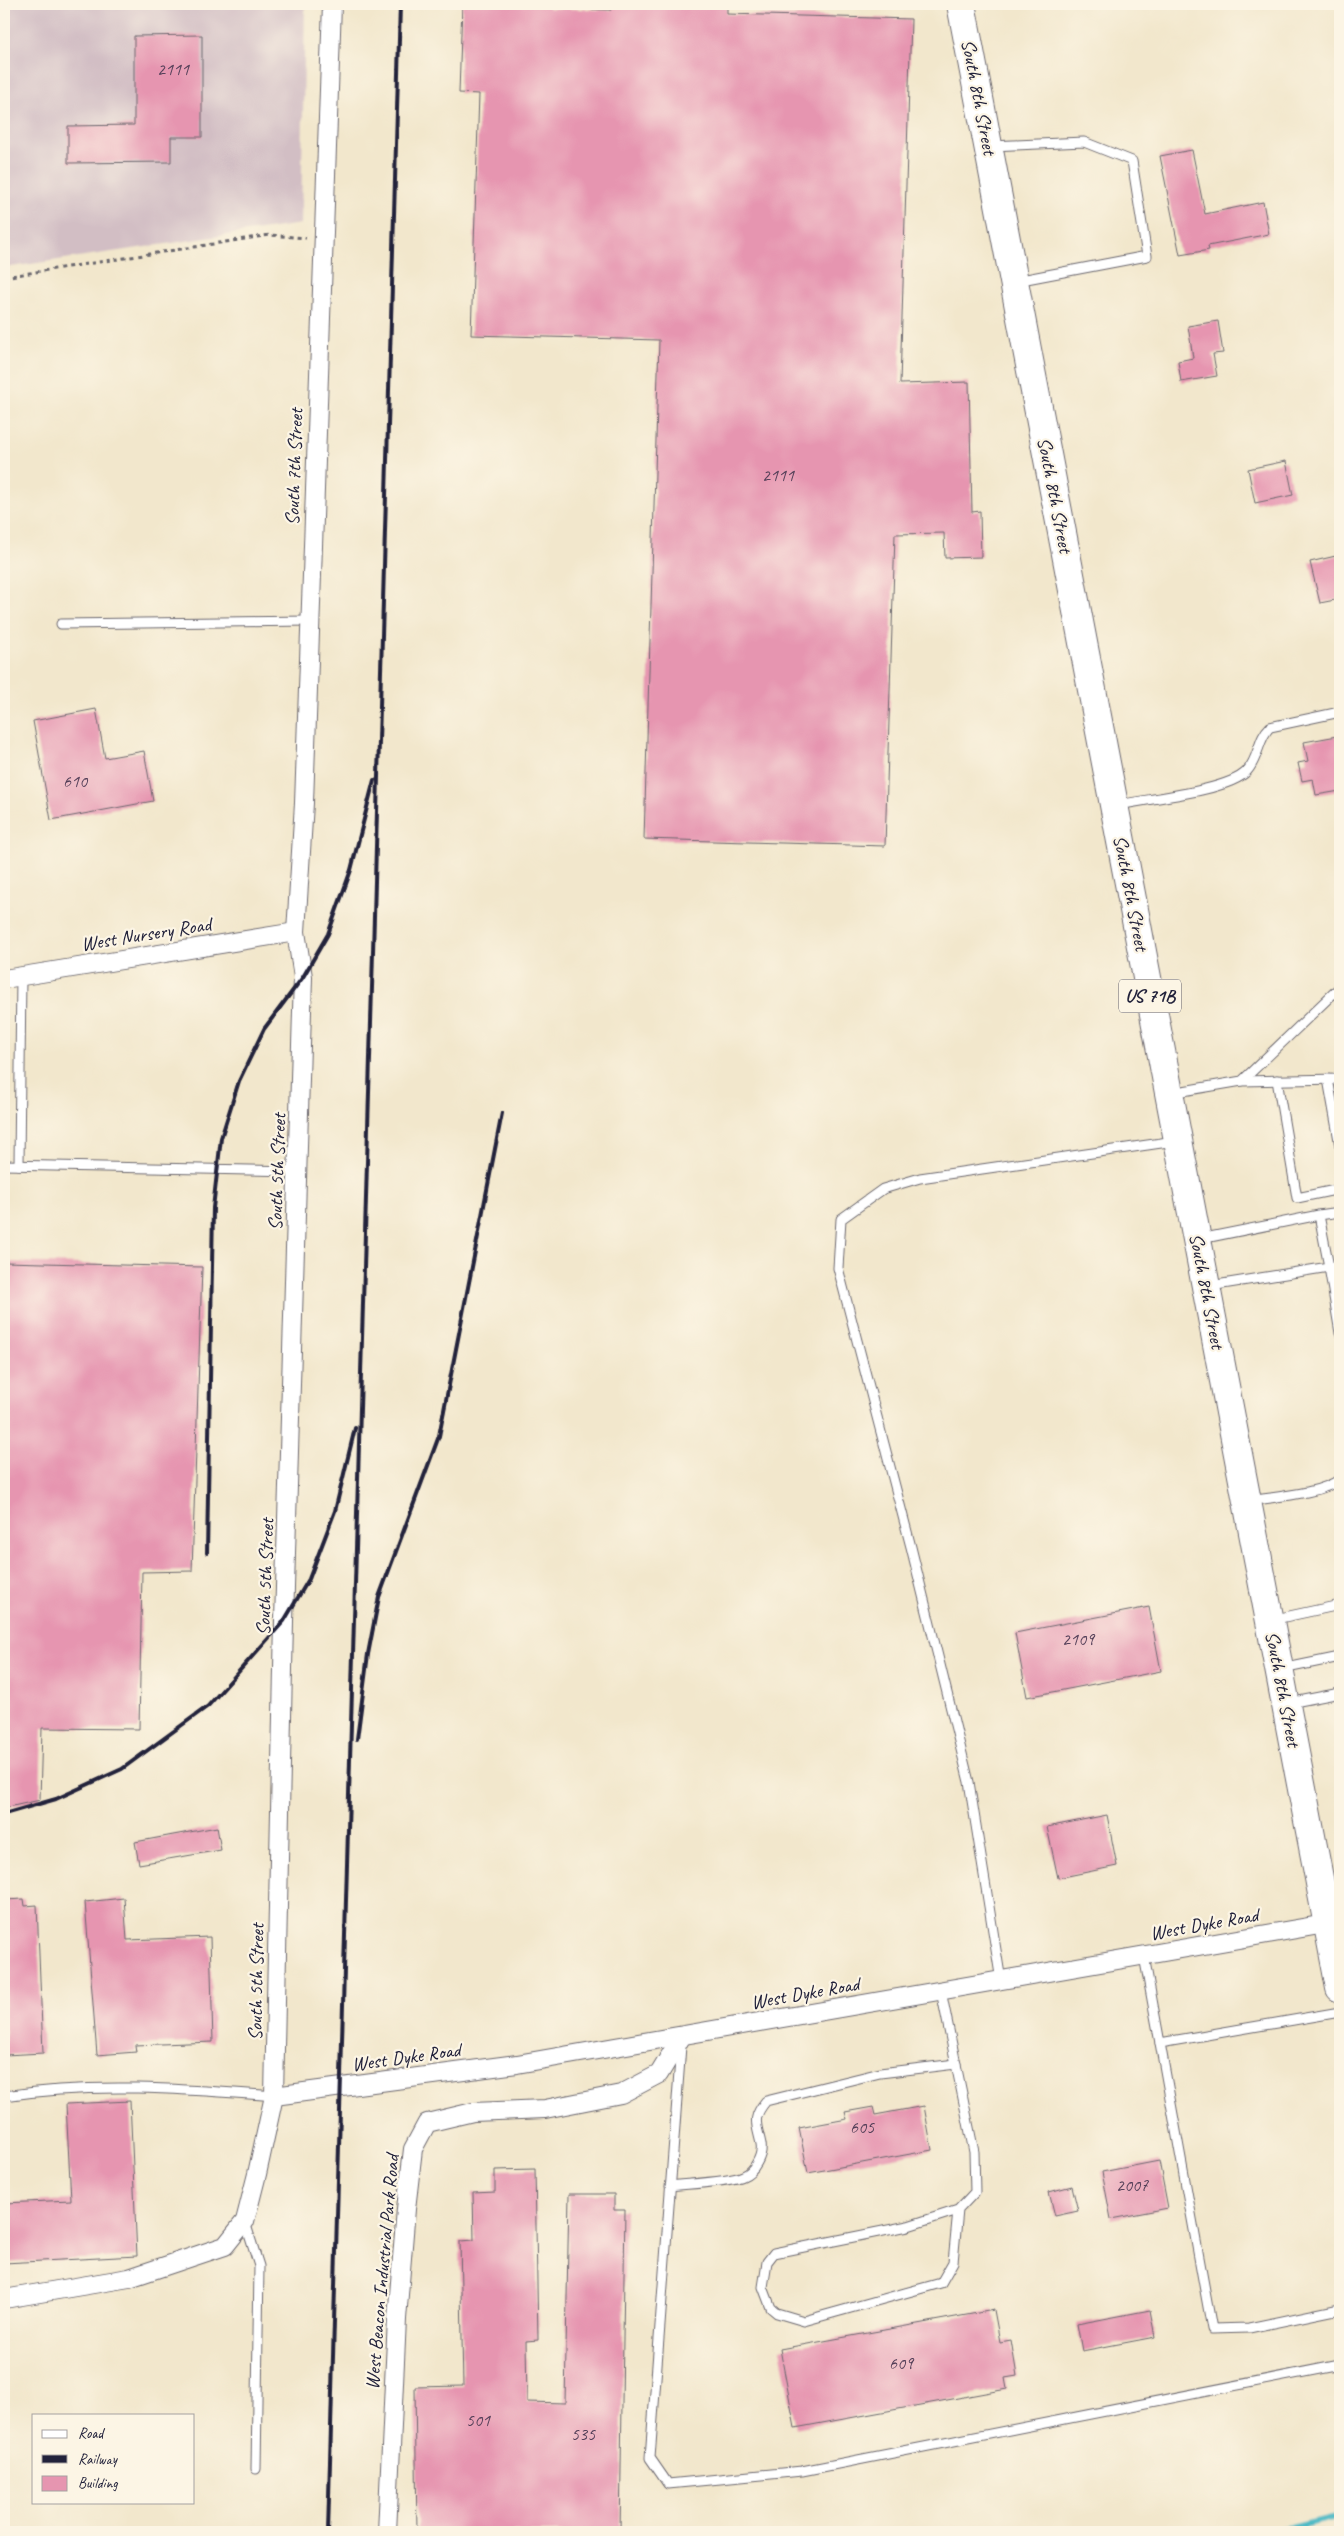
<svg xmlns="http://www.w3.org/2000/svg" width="1344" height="2536" font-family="Caveat,sans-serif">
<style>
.industrial{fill:#d2bec4}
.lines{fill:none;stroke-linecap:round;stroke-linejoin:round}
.stream{stroke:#4ab8c4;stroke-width:6}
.building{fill:#e695b0}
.lane-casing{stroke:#6b676e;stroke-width:11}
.street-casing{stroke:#6b676e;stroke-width:20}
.primary-casing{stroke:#6b676e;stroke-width:30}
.path{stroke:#6b676e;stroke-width:3;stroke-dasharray:4 4;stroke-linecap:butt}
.lane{stroke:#fff;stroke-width:9}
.street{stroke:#fff;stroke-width:18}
.primary{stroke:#fff;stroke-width:28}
.rail{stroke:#22223b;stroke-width:4}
.labels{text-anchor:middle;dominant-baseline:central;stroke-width:4.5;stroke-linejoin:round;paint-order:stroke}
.number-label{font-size:18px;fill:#533f58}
.shield{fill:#fcf5e5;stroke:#63616e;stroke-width:1}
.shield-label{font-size:19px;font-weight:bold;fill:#22223b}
.street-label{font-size:20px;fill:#22223b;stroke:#fcf5e5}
</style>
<rect width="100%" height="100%" fill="#fcf5e5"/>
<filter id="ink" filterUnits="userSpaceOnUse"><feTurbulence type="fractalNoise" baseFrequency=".02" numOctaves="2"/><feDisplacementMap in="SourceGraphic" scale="10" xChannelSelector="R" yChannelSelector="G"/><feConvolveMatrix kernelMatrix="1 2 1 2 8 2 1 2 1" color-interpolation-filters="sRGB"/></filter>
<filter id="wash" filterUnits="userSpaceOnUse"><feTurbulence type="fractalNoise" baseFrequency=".0096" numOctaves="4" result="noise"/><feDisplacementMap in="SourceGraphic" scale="20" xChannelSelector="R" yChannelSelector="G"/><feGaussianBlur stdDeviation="1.12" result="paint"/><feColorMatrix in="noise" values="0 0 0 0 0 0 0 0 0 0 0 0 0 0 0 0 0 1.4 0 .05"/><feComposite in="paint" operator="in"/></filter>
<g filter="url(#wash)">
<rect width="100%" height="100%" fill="#f2e7cc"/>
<polygon class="industrial" points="4,4 305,4 301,224 4,268"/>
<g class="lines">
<polyline class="stream" points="1274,2532 1340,2516"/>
</g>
<g id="blocks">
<g class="building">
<polygon points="462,4 549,4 549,8 611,10 611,4 727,4 727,14 911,19 900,384 969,382 972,512 980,511 981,557 945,558 944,533 895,534 885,846 644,839 659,340 471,335 479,94 459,93"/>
<polygon points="202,35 202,137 171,137 171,162 68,163 68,126 134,125 134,36"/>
<polygon points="1192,150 1205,214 1263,202 1269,234 1208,246 1209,250 1180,255 1160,156"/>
<polygon points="1218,321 1223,353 1213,354 1217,376 1181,382 1178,361 1193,358 1188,326"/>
<polygon points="1286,461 1293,495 1255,503 1248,469"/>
<polygon points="1340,555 1340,599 1320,603 1310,562"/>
<polygon points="96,709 105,758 144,751 153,801 51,820 33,721"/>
<polygon points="1337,736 1340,754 1340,791 1316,795 1313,779 1302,781 1298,763 1308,761 1304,742"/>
<polygon points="4,1262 202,1267 192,1571 142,1572 139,1729 42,1728 40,1800 4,1808"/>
<polygon points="1149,1607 1161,1671 1027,1697 1015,1633"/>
<polygon points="1107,1815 1117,1866 1058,1878 1047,1827"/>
<polygon points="217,1827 221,1850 139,1864 135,1842"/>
<polygon points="124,1898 127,1940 210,1937 213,2042 135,2045 136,2052 97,2055 85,1902"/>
<polygon points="24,1899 25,1906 37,1905 43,2053 5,2055 4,1900"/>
<polygon points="130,2101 137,2256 4,2263 4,2203 71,2200 66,2104"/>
<polygon points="924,2106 932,2150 808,2173 799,2128 847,2119 845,2112 873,2107 875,2115"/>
<polygon points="1159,2161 1168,2208 1111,2219 1102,2172"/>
<polygon points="535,2169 538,2340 526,2341 527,2402 565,2403 569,2194 614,2194 614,2210 625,2210 620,2532 417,2532 415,2387 463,2386 460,2241 474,2240 473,2193 495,2192 495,2170"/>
<polygon points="1072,2186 1078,2211 1055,2216 1049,2192"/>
<polygon points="994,2310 1000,2342 1011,2340 1017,2376 1005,2378 1007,2389 795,2428 780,2349"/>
<polygon points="1150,2310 1155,2337 1082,2351 1077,2324"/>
</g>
</g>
</g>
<g filter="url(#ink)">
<use href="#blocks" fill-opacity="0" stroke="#6b676e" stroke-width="1"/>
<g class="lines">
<defs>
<g id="lane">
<polyline points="991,146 1084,142 1132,161 1147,256 1016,281"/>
<polyline points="61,624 310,621"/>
<path d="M1118 805C1147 799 1229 791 1247 771 1259 758 1258 738 1270 727L1340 712"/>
<polyline points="1328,1079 1340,1146"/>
<polyline points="1277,1080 1297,1198 1340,1189"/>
<polyline points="1242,1081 1340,1079"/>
<polyline points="1171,1093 1242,1081 1340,987"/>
<polyline points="4,1165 298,1171"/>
<polyline points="19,1165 21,976"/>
<polyline points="1319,1215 1340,1212"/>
<polyline points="1200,1239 1319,1215 1329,1267"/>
<polyline points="1210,1286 1329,1267 1340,1333"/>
<path d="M1249 1501C1273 1497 1322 1494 1340 1479"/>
<polyline points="1271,1620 1340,1605 1340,1625"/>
<polyline points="1282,1669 1340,1657"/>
<polyline points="1289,1703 1340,1693"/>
<polyline points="1144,1956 1160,2043 1340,2012"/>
<polyline points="1001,1981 969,1782 911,1547 838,1268 841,1219 883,1189 920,1178 1175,1141"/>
<polyline points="941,1991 974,2152 975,2192 958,2210 908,2226 774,2253 767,2262 763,2287 771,2308 777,2313 804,2321 941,2283 953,2262 958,2210"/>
<polyline points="1160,2043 1212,2329 1249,2328 1340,2309"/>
<polyline points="681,2046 650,2458 668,2484 802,2471 1340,2365"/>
<path d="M4 2096C95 2082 183 2089 274 2096"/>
<path d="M670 2186C686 2184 731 2182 743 2176 754 2172 763 2155 761 2144 757 2124 751 2119 766 2101L880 2073 956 2064"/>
<polyline points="245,2222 259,2266 256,2469"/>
</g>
<g id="street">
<polyline points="4,979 296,932"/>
<polyline points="274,2096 517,2064 1337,1922"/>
<polyline points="4,2299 129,2278 225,2246 245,2221 257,2174 274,2096 284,1621 303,977 296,932 304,803 332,4"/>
<polyline points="387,2532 397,2319 406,2209 413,2149 427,2123 473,2112 545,2109 621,2094 659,2074 682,2036"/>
</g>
<polyline id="primary" points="961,4 1340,1988"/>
</defs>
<use href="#lane" class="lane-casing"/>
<use href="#street" class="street-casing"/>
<use href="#primary" class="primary-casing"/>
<polyline class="path" points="4,277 270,235 306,238"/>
<use href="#lane" class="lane"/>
<use href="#street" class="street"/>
<use href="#primary" class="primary"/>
<g class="rail">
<polyline points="207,1553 213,1208 221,1138 239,1081 264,1029 303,977 328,934 351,870 374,780"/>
<polyline points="357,1739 368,1654 379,1597 439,1436 502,1113"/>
<polyline points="4,1814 56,1799 122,1769 208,1706 284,1621 309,1579 335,1511 355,1428"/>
<polyline points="328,2532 400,4"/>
</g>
</g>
</g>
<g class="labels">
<g class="number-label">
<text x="173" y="69">2111</text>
<text x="778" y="475">2111</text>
<text x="75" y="781">610</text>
<text x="1078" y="1639">2109</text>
<text x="862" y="2127">605</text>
<text x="1132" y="2185">2007</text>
<text x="901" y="2363">609</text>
<text x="478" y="2420">501</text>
<text x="583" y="2434">535</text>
</g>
<rect class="shield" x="1119" y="979.5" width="62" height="33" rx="4"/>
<g class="shield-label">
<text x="1150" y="996">US 71B</text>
</g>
<g class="street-label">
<text transform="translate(979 97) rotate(79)">South 8th Street</text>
<text transform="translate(294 467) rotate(-88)">South 7th Street</text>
<text transform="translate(1055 495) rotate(79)">South 8th Street</text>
<text transform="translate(1131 893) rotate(79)">South 8th Street</text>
<text transform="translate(146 934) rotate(-9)">West Nursery Road</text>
<text transform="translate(277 1172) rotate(-88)">South 5th Street</text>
<text transform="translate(1207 1291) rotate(79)">South 8th Street</text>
<text transform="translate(265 1577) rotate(-88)">South 5th Street</text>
<text transform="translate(1283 1689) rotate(79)">South 8th Street</text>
<text transform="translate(1204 1924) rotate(-10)">West Dyke Road</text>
<text transform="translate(256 1982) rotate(-89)">South 5th Street</text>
<text transform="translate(805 1993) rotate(-10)">West Dyke Road</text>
<text transform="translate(406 2057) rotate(-8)">West Dyke Road</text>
<text transform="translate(382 2272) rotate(-85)">West Beacon Industrial Park Road</text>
</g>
</g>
<rect width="1344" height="2536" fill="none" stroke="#fcf5e5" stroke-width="20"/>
<rect x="32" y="2414" width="162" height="90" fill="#fcf5e5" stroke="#a5a1a1"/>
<rect x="42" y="2430" width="25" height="8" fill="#ffffff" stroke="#a5a1a1"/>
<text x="78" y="2438" font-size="15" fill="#22223b">Road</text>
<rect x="42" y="2455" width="25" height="8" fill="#22223b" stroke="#a5a1a1"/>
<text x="78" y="2464" font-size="15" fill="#22223b">Railway</text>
<rect x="42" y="2476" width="25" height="15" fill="#e695b0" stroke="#a5a1a1"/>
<text x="78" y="2488" font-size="15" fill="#22223b">Building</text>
</svg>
